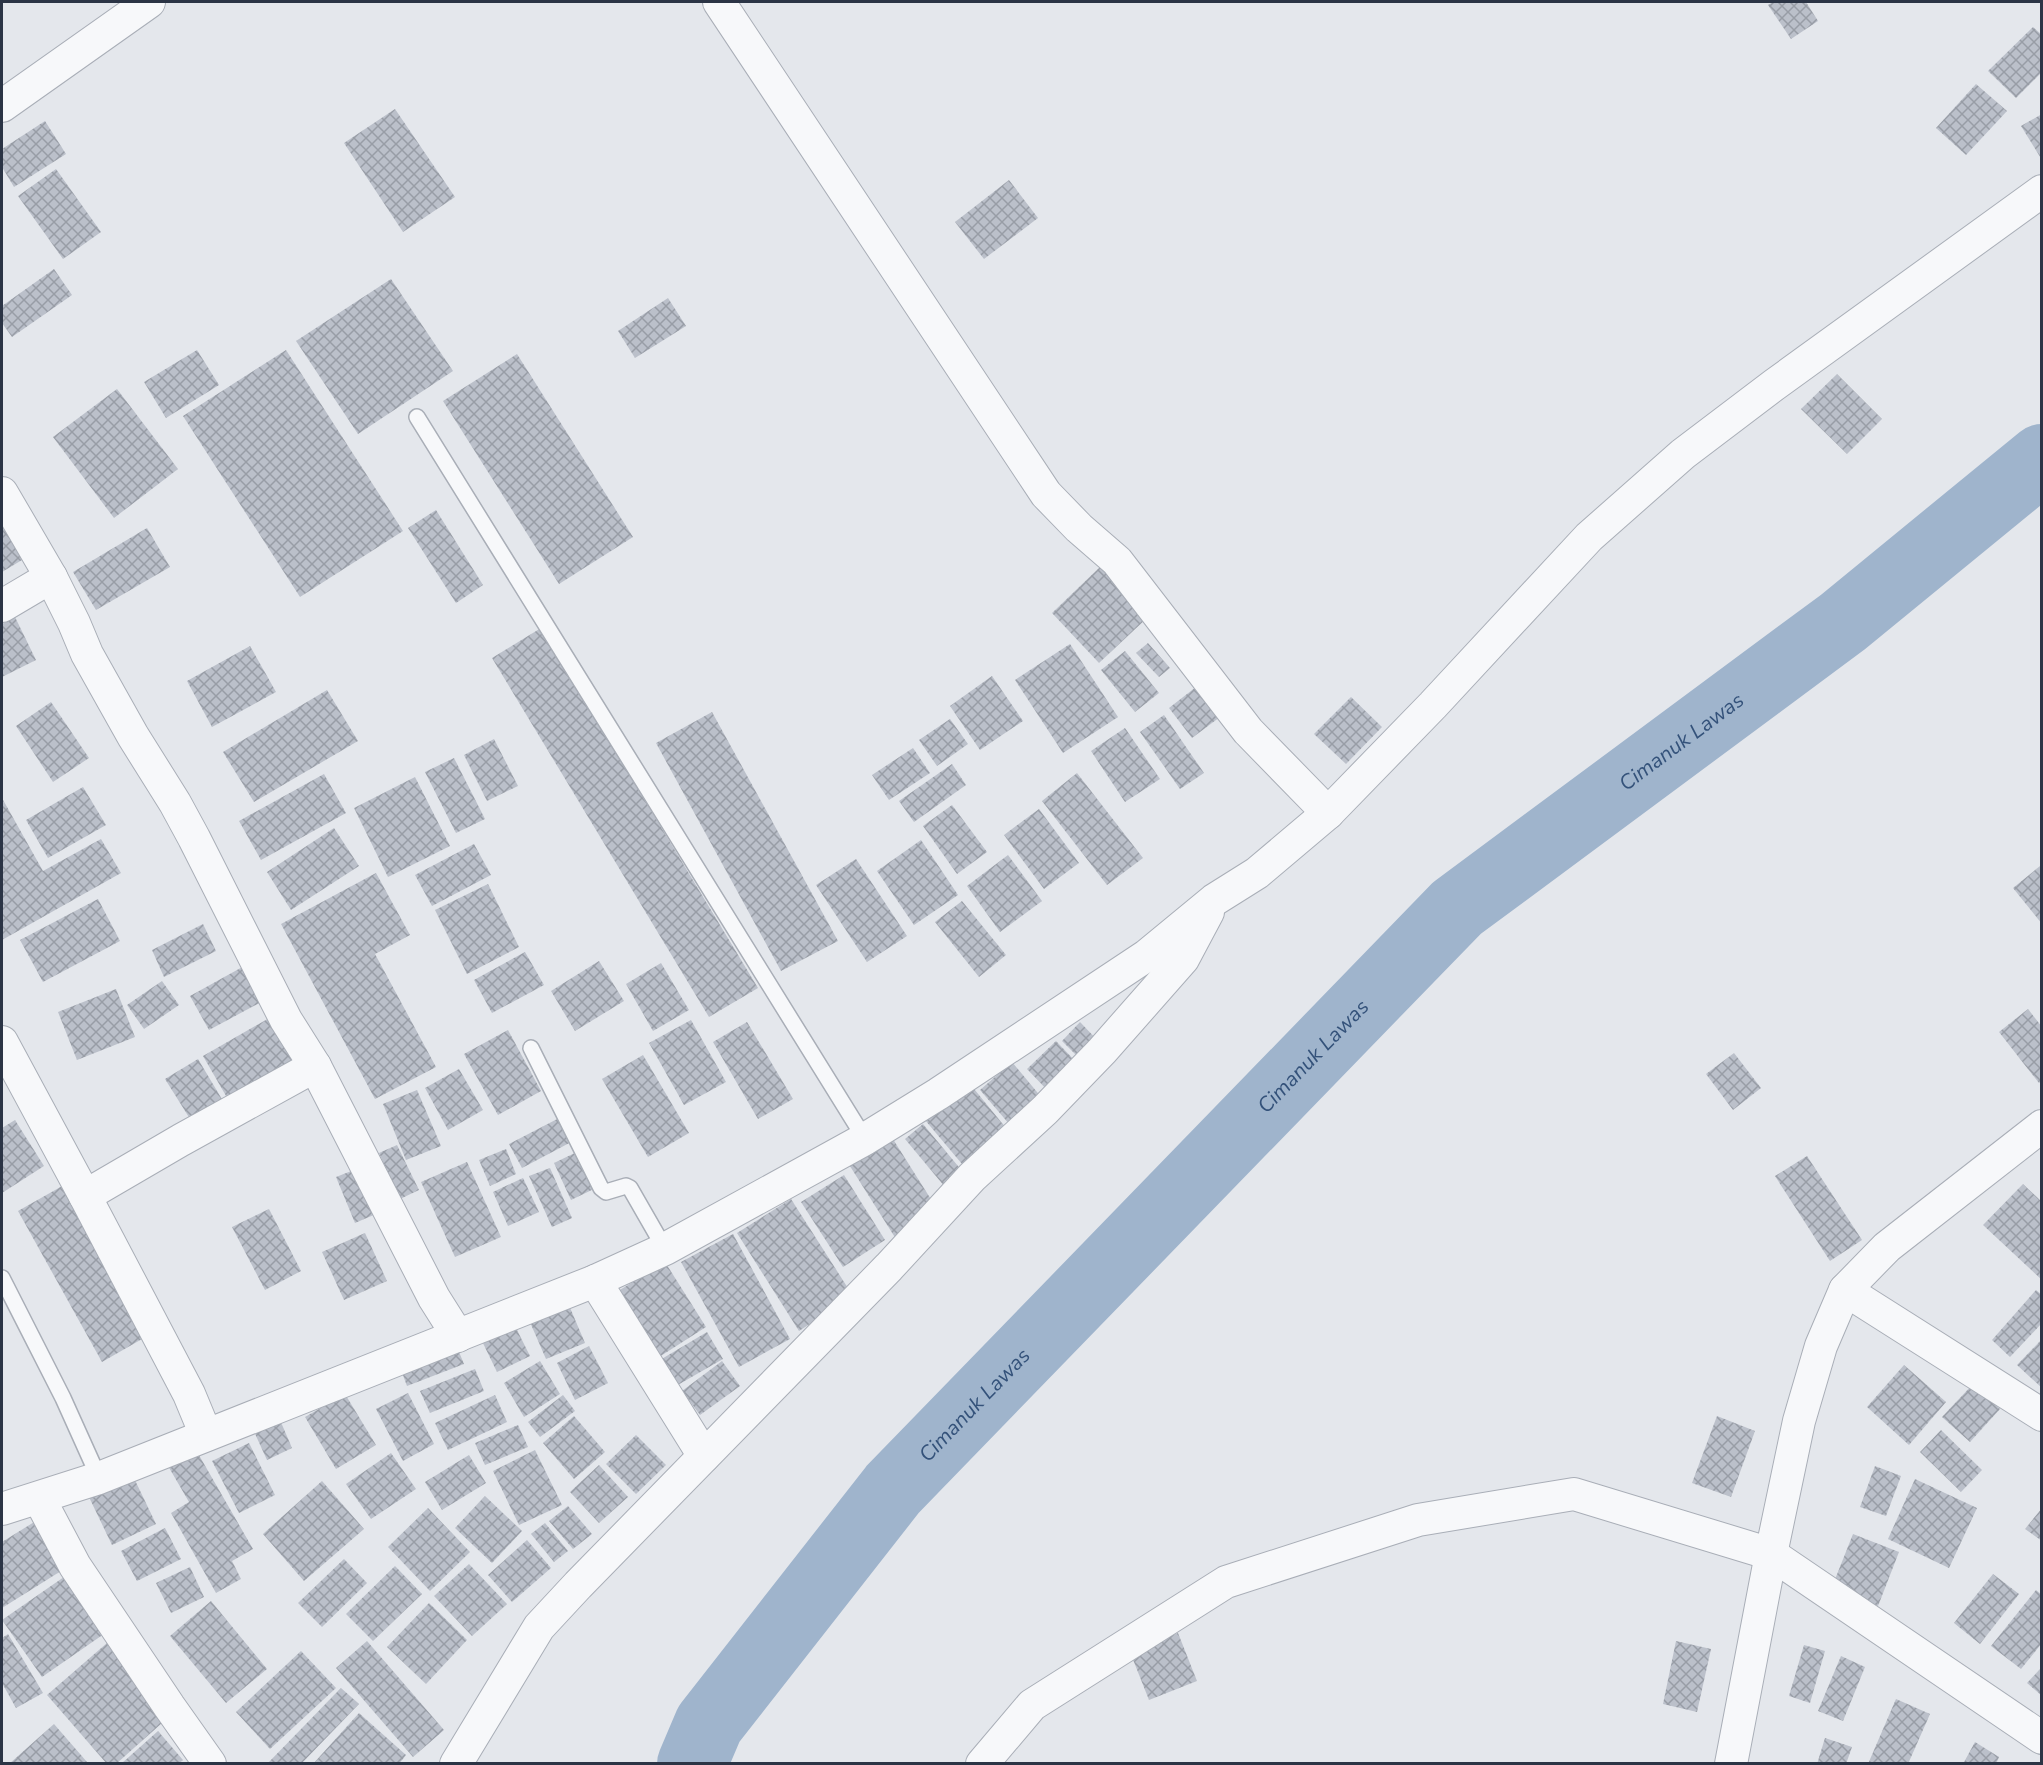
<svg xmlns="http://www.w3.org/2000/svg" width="2043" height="1765" font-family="'Nunito Sans',sans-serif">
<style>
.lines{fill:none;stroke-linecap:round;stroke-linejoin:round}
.river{stroke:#9fb4cc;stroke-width:70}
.building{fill:url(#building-cross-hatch)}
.service-casing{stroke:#a9aeb7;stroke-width:18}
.minor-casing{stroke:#a9aeb7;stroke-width:34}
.service{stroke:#f7f8fa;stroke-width:15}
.minor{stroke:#f7f8fa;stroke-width:32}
.labels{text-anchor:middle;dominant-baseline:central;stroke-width:4.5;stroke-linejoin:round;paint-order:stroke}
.water-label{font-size:21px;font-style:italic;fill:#34527a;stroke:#f4f6f9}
</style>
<defs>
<pattern id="building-cross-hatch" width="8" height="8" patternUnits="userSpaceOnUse" patternTransform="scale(1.5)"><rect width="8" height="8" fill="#bbc0ca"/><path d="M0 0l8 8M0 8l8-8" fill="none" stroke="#989da6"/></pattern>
</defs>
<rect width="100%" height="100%" fill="#e4e7ec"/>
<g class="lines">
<path class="river" id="s1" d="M692 1764 709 1724 893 1489 1457 908 1843 622 2042 459"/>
</g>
<g class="building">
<polygon points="1773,2 1806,2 1818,21 1791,39 1768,5"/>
<polygon points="2033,27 2042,35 2042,72 2016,98 1988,71"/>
<polygon points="1976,84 2007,111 1966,155 1936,128"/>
<polygon points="395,109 455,197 403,232 344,143"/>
<polygon points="2042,114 2042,160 2021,126"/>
<polygon points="45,121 66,154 14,187 2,167 2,149"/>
<polygon points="56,169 101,232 63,259 18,196"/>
<polygon points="1009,180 1038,218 984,259 955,222"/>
<polygon points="54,269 72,295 12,337 2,323 2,306"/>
<polygon points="391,279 453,371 358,434 296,341"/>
<polygon points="668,298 686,326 635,358 618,331"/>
<polygon points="197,350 219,385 166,418 144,382"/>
<polygon points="286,350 403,531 300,597 183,416"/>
<polygon points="517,354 633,537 559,584 443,401"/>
<polygon points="1837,374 1882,419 1847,454 1801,409"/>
<polygon points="117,389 178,469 114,518 53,437"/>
<polygon points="436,510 483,585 456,603 408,528"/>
<polygon points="2,513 27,557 2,572"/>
<polygon points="147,528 170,567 96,610 73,572"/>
<polygon points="1100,567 1148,617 1099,663 1052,613"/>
<polygon points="15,617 36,660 2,677 2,624"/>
<polygon points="541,628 758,988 709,1017 492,658"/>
<polygon points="1148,643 1170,668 1159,677 1136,653"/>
<polygon points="1070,644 1118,717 1063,753 1015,680"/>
<polygon points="250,646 276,692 212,727 187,681"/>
<polygon points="1125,651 1159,693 1135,712 1101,670"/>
<polygon points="992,676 1023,721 980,750 950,706"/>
<polygon points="1196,687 1220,717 1192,738 1169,708"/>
<polygon points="327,690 358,741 254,802 223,752"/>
<polygon points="1351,697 1382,727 1346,764 1314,734"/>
<polygon points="51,702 89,758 53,782 16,726"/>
<polygon points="712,712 838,941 781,971 656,743"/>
<polygon points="1164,715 1204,773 1180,789 1140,732"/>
<polygon points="950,719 968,744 937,766 919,740"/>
<polygon points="1125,728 1160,779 1125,802 1091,751"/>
<polygon points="494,739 518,786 487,801 464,755"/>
<polygon points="913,748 930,773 889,800 872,775"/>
<polygon points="454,758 485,819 456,833 425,772"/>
<polygon points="952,764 966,785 914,822 899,801"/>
<polygon points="1077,773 1143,858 1107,885 1042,801"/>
<polygon points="324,774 346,813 261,860 239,821"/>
<polygon points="415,777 450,846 388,877 354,808"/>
<polygon points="83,787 106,825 48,858 26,820"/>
<polygon points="2,798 43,871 101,839 121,873 2,940"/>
<polygon points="952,805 987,852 957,874 923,826"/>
<polygon points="1039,809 1079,863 1044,889 1004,835"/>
<polygon points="334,828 359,866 291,910 267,872"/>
<polygon points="921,840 958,895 914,925 877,871"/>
<polygon points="474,844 491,875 432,906 415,875"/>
<polygon points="1008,855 1042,901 1000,932 967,886"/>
<polygon points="856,859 907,936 867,962 816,885"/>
<polygon points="2040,866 2042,867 2042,924 2013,888"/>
<polygon points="376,873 410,935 375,954 436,1067 375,1099 281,924"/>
<polygon points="488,884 519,947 467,974 435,910"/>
<polygon points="98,899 120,941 43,982 20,940"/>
<polygon points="962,901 1006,955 979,977 935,922"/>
<polygon points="203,924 216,951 164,977 152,950"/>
<polygon points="525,952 544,985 492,1013 474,980"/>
<polygon points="599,961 624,1001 575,1031 551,991"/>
<polygon points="661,963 689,1010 653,1031 626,984"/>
<polygon points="246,965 265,1000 209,1030 190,996"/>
<polygon points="162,981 179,1005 144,1029 127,1005"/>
<polygon points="116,989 135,1037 77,1060 58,1012"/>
<polygon points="2028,1009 2042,1027 2042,1081 2039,1083 1999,1032"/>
<polygon points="271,1017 301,1070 233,1108 203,1056"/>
<polygon points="691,1020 726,1082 684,1105 649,1043"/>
<polygon points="747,1022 793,1099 758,1119 713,1042"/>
<polygon points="1080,1022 1101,1044 1083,1062 1062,1041"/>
<polygon points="508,1030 541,1091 498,1115 464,1054"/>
<polygon points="1056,1041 1079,1065 1050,1093 1027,1069"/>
<polygon points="1734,1053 1761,1088 1733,1110 1706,1074"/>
<polygon points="643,1055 689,1133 648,1157 602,1079"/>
<polygon points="198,1059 229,1111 197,1130 165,1079"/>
<polygon points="1012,1062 1042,1098 1010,1125 980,1090"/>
<polygon points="459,1069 483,1110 448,1130 425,1088"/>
<polygon points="970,1084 1006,1128 962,1164 925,1120"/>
<polygon points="417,1090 441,1146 406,1160 383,1104"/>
<polygon points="563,1116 575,1140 522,1168 509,1144"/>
<polygon points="15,1120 44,1166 2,1193 2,1128"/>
<polygon points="923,1124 963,1172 945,1187 905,1139"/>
<polygon points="891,1136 939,1212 896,1239 848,1163"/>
<polygon points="397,1145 419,1190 400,1199 379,1153"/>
<polygon points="506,1149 516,1174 490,1186 479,1160"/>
<polygon points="581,1150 598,1187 571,1200 554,1163"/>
<polygon points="1807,1156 1862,1240 1830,1261 1775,1176"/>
<polygon points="467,1162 501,1237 455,1257 421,1182"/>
<polygon points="364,1166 383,1211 355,1223 336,1177"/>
<polygon points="550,1168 572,1218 552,1227 529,1176"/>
<polygon points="844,1175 885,1240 843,1267 801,1202"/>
<polygon points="523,1178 539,1212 508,1226 493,1192"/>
<polygon points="2023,1184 2042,1202 2042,1280 1983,1225"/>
<polygon points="64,1185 149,1335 102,1362 18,1211"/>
<polygon points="791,1199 853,1296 799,1331 737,1233"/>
<polygon points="269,1209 301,1271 265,1290 232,1227"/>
<polygon points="365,1233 387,1281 344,1300 322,1252"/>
<polygon points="733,1234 790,1339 739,1367 681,1262"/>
<polygon points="665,1262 706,1327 656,1359 615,1293"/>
<polygon points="2036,1290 2042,1295 2042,1323 2010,1357 1992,1340"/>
<polygon points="565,1296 585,1343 546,1359 526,1313"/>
<polygon points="513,1322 530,1356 497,1372 480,1337"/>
<polygon points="707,1332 723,1359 676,1386 660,1360"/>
<polygon points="2042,1339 2042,1388 2017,1365"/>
<polygon points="454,1340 464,1364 407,1386 398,1362"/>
<polygon points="589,1346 608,1383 575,1400 557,1363"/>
<polygon points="540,1361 560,1394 524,1417 504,1383"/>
<polygon points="722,1361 740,1386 700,1415 682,1391"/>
<polygon points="1904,1365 1946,1402 1909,1445 1867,1407"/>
<polygon points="475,1369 484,1391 430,1413 420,1391"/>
<polygon points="1973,1384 2000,1409 1970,1442 1942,1417"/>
<polygon points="408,1393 434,1444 403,1461 376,1409"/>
<polygon points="345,1394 376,1445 336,1469 305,1417"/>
<polygon points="495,1395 507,1422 448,1450 435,1423"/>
<polygon points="563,1395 575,1411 540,1437 528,1422"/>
<polygon points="277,1413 292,1448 267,1460 251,1425"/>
<polygon points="574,1416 605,1452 574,1479 543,1443"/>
<polygon points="1717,1416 1755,1431 1731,1497 1692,1483"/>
<polygon points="518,1425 528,1447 485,1465 475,1443"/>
<polygon points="1941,1430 1982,1470 1961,1492 1920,1452"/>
<polygon points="636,1435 666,1465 636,1494 606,1464"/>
<polygon points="192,1443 253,1549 232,1561 241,1579 216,1593 171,1513 189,1502 164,1459"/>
<polygon points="249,1443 275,1495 239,1513 212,1461"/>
<polygon points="535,1450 562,1505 519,1525 493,1471"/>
<polygon points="391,1453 416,1489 371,1519 346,1484"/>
<polygon points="469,1455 486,1483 442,1510 425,1482"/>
<polygon points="599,1465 628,1497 599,1523 570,1492"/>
<polygon points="1875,1466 1901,1476 1886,1516 1860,1507"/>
<polygon points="132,1474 156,1524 112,1545 88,1495"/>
<polygon points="1915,1479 1977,1508 1949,1568 1888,1539"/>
<polygon points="322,1481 364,1529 304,1581 263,1534"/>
<polygon points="485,1496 522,1531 492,1563 455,1528"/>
<polygon points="568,1506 592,1534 573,1549 549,1521"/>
<polygon points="428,1508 470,1552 430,1591 388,1547"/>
<polygon points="2042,1508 2042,1541 2025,1529"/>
<polygon points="39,1519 69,1566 2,1608 2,1542"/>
<polygon points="545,1523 568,1551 554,1562 531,1534"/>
<polygon points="165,1528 181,1559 137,1581 121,1551"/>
<polygon points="1853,1534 1899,1552 1878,1606 1832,1587"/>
<polygon points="527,1540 551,1568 512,1602 488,1575"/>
<polygon points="344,1559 367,1583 322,1627 298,1603"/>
<polygon points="469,1564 507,1604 472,1636 434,1596"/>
<polygon points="395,1566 422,1594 373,1641 346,1614"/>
<polygon points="190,1567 204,1597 171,1613 156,1583"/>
<polygon points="74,1570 114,1627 42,1677 2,1620"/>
<polygon points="1993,1574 2019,1594 1980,1644 1954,1623"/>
<polygon points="2036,1590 2042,1595 2042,1643 2021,1669 1991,1646"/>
<polygon points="211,1601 267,1669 226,1703 170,1636"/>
<polygon points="429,1603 467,1640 426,1684 387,1647"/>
<polygon points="1178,1633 1197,1681 1149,1700 1130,1652"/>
<polygon points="8,1634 43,1693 16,1708 2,1683 2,1638"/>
<polygon points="367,1641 444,1730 413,1757 336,1668"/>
<polygon points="1676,1641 1711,1649 1697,1712 1663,1704"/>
<polygon points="107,1643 171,1715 116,1764 107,1764 47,1695"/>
<polygon points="1804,1645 1825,1651 1810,1703 1789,1696"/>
<polygon points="301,1651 336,1688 270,1749 236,1712"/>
<polygon points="1841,1656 1865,1667 1843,1721 1818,1711"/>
<polygon points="2042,1667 2042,1696 2027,1683"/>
<polygon points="341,1688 359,1704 301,1764 267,1764"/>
<polygon points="1896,1699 1930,1714 1908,1764 1868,1764"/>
<polygon points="359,1713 406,1755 399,1764 313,1764"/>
<polygon points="54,1724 87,1762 84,1764 9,1764"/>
<polygon points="158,1731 183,1760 178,1764 121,1764"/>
<polygon points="1825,1738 1852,1747 1846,1764 1817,1764"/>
<polygon points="1975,1742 1999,1757 1996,1764 1963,1764"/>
</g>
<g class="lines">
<defs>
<g id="service">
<polyline points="417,417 865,1139"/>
<polyline points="531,1048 601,1188 606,1192 626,1186 630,1188 665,1249"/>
<polyline points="2,1278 63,1398 99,1478"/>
</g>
<g id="minor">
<polyline points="719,2 1046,494 1079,528 1117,561 1248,731 1328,813"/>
<polyline points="2,106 149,2"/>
<polyline points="2,493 51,577 74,623 87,654 133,736 175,803 194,838 286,1020 315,1066 434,1298 458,1336"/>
<polyline points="2,606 51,577"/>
<polyline points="2,1042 85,1196 189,1394 206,1435"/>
<polyline points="85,1196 181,1140 315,1066"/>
<polyline points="595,1281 704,1456"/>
<polyline points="1845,1290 2042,1415"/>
<polyline points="39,1498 75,1566 169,1706 210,1764"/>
<polyline points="2,1509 99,1478 595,1281 665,1249 865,1139 938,1094 1146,956 1214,900 1257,873 1328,813 1433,705 1589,537 1683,454 1774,385 2042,191"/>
<polyline points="456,1764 539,1627 578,1585 889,1267 972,1177 1045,1110 1102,1051 1183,959 1208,912"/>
<polyline points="982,1764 1032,1705 1226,1582 1418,1520 1574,1494 1771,1554 2042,1738"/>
<polyline points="1731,1764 1771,1554 1799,1421 1821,1346 1845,1290 1887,1247 2042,1126"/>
</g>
</defs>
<use href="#service" class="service-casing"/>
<use href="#minor" class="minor-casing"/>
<use href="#service" class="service"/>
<use href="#minor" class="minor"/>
</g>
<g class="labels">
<g class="water-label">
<text stroke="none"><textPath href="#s1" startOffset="1431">Cimanuk Lawas</textPath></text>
<text stroke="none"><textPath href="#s1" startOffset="945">Cimanuk Lawas</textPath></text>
<text stroke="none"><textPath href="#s1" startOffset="459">Cimanuk Lawas</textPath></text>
</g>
</g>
<rect width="2043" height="1765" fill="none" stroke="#2b3445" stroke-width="6"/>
</svg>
